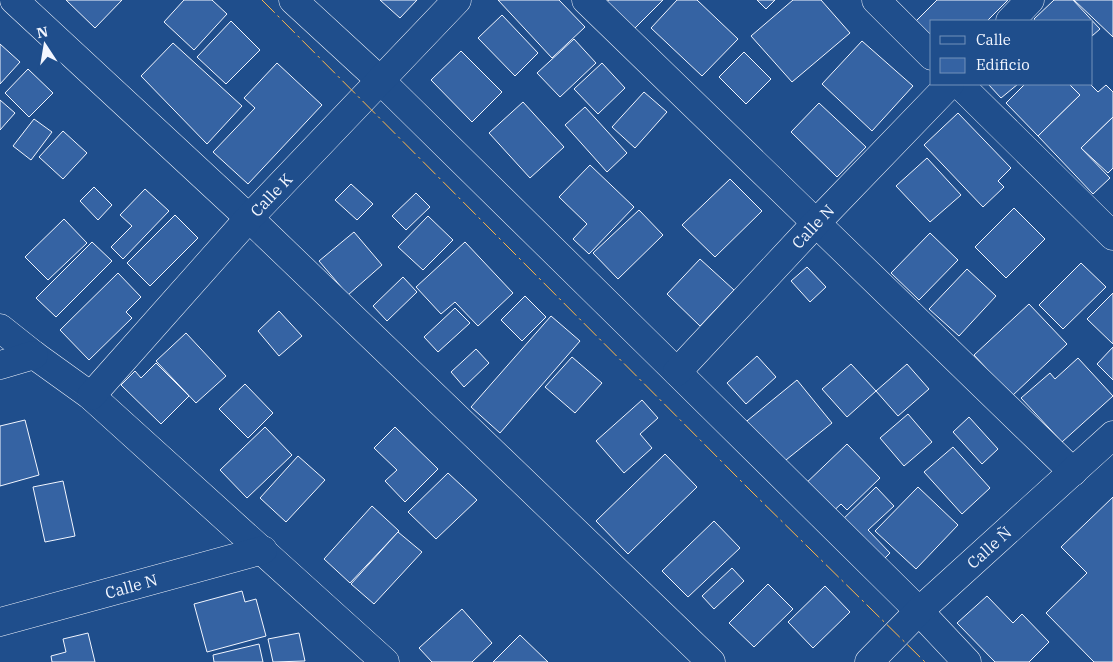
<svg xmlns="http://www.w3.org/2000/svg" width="1113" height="662" font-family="'IBM Plex Serif',serif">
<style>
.building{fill:#3563a3;stroke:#f2f6ff}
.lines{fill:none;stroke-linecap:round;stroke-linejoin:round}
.minor-casing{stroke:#f2f6ff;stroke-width:29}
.minor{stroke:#1f4e8c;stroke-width:28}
.power{stroke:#ffb74d;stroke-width:1;stroke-dasharray:18 4 2.5 4;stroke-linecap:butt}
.labels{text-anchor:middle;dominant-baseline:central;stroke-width:4;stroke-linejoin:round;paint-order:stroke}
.street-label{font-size:16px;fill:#f2f6ff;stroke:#1f4e8c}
</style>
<rect width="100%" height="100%" fill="#1f4e8c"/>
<g class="building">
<polygon points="66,0 122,0 95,28"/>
<polygon points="184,0 212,0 227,14 194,50 164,22"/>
<polygon points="380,0 417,0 400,18"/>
<polygon points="498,0 559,0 585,27 552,58"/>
<polygon points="609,0 663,0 634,29 606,2"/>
<polygon points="677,0 697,0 738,39 702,76 651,28"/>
<polygon points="757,0 775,0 766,9"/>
<polygon points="793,0 821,0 850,33 792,82 751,36"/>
<polygon points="937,0 1008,0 987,21 932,21 932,36 916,21"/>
<polygon points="1054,0 1073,0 1100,29 1092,36 1092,21 1036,21 1034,19"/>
<polygon points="1074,0 1113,0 1113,37"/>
<polygon points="502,15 538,53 515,76 478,38"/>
<polygon points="231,21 260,50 226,84 197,57"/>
<polygon points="574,39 596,63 560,97 537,73"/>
<polygon points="862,41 913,86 872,131 822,84"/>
<polygon points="173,43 242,106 207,144 141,76"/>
<polygon points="0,44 20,62 0,84"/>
<polygon points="461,51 502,92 472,122 431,80"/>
<polygon points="744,52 771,79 746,104 719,77"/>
<polygon points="277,63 322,105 248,184 213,152 255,108 244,98"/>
<polygon points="602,63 625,88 598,114 574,89"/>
<polygon points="28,69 53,93 29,117 5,93"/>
<polygon points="988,84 1018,84 1001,98"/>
<polygon points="1025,84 1069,84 1080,95 1038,136 1006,103"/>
<polygon points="1069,84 1090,84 1098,92 1106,85 1113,92 1113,117 1081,148 1110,178 1093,194 1038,136 1080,95"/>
<polygon points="644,92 667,112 635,148 612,127"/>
<polygon points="0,100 15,113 0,130"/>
<polygon points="523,102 564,147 530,178 489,133"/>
<polygon points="819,103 866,147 837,177 791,132"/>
<polygon points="585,107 627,153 607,172 565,125"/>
<polygon points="958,113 1011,168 998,181 1004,187 983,207 924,145"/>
<polygon points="1113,117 1113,168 1108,173 1081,148"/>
<polygon points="34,119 52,132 31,160 13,146"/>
<polygon points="63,131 87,153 63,179 39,157"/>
<polygon points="927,158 961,195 930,222 896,186"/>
<polygon points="590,165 634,207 589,254 573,239 587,224 559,197"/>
<polygon points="730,179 762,211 715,257 682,225"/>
<polygon points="351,184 373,204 357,220 335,200"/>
<polygon points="94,187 112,205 98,220 80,201"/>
<polygon points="145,189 169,211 123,259 111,247 132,226 120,215"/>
<polygon points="416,193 430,207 406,230 392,216"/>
<polygon points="1014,208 1045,239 1006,278 975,247"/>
<polygon points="639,210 663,235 618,279 593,253"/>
<polygon points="175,215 198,238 150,286 127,263"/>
<polygon points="428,216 453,240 423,270 398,247"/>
<polygon points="64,219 87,243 48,280 25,257"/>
<polygon points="354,232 382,265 348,295 319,261"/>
<polygon points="930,233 958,260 919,300 891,273"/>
<polygon points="92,242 112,261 56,317 36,298"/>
<polygon points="465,242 513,293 478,326 455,302 441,314 416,287"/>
<polygon points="700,259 734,290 700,326 667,294"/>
<polygon points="1081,263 1106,287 1063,329 1039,305"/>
<polygon points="807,267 826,287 810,302 791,281"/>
<polygon points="967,269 996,296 959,336 929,309"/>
<polygon points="118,273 141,297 126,312 132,318 89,360 60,330"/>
<polygon points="403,277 417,292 387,321 373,306"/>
<polygon points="1113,293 1113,344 1087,319"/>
<polygon points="525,296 546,317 522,341 501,320"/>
<polygon points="1029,304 1067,344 1012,396 974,355"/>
<polygon points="455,308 470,323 438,352 424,337"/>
<polygon points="279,311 302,336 279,356 258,331"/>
<polygon points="551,316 580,341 500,433 471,407"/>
<polygon points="186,333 226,376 196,403 156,361"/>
<polygon points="1113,347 1113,380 1097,364"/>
<polygon points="476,349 489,363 464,387 451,372"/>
<polygon points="757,356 776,377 746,404 727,383"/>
<polygon points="572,357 602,383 575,413 545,387"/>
<polygon points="1078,358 1113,396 1062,442 1021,398 1050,373 1055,379"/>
<polygon points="156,363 189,396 161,424 121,385 135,371 141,378"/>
<polygon points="851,364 876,391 847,417 822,389"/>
<polygon points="907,364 929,389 898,416 876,391"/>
<polygon points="797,380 832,423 776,468 742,425"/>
<polygon points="245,384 273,413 248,438 219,409"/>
<polygon points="642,400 658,418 640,434 652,448 624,473 596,441"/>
<polygon points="908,414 932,442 904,466 880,438"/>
<polygon points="969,417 998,449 982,464 953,432"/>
<polygon points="25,420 39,475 0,486 0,426"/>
<polygon points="265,427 292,455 247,498 220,470"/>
<polygon points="395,427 438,469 405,502 385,481 397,470 374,448"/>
<polygon points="847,444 880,478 847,510 841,504 829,515 802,487"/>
<polygon points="953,447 990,488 962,514 924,472"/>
<polygon points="665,454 697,487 628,554 596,521"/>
<polygon points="298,456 325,480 286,522 260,498"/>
<polygon points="448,473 477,500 436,539 408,512"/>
<polygon points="63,481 75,536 45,542 33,487"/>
<polygon points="876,487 894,506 868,530 890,553 876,567 836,526"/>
<polygon points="918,487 958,525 916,569 875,531"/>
<polygon points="1113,497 1113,662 1094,662 1046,613 1087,573 1061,547"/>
<polygon points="372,506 399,531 350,583 324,559"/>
<polygon points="714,521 740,548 688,597 662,571"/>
<polygon points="398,532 422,552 374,604 351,584"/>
<polygon points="732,568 744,581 714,609 702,596"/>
<polygon points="768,584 793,609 754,647 729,623"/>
<polygon points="825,586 850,612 813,648 788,622"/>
<polygon points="242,591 245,602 256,599 266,636 207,652 194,604"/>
<polygon points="987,596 1013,623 1022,614 1049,642 1029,662 995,662 957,623"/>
<polygon points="462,609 492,643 472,662 432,662 419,648"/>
<polygon points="88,633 95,662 52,662 51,656 66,652 63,639"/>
<polygon points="299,633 305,661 273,662 268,639"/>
<polygon points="520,635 548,662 493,662"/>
<polygon points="259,644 263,662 214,662 213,655"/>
</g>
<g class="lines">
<defs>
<g id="minor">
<polyline points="14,0 249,218 711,662"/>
<polyline points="293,0 381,81 677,372 919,611 967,662"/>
<polyline points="586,0 1073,472"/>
<polyline points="876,0 932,56"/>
<polyline points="1010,21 1030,0"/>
<polyline points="959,84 1113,236"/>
<polyline points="0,328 34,355 91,396 385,662"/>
<polyline points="0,365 34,355"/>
<path id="s1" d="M677 372 816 223 950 84"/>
<path id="s2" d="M91 396 249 218 457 0"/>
<path id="s3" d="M0 622 263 550"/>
<path id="s4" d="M869 662 919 611 1113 435"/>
</g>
</defs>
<use href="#minor" class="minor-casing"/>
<use href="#minor" class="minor"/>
<polyline class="power" points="262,0 751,491 925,662"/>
</g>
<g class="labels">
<g class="street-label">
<text stroke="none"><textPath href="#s2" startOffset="270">Calle K</textPath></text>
<text stroke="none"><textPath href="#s1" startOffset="199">Calle N</textPath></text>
<text stroke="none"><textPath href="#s4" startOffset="166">Calle Ñ</textPath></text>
<text stroke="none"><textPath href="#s3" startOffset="136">Calle N</textPath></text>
</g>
</g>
<rect x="930" y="20" width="162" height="65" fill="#1f4e8c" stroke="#7391ba"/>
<rect x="940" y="36" width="25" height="8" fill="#1f4e8c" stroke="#7391ba"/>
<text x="976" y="45" font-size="15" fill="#f2f6ff">Calle</text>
<rect x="940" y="58" width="25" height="15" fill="#3563a3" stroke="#7391ba"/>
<text x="976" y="70" font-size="15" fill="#f2f6ff">Edificio</text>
<g transform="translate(45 45) rotate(348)" stroke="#1f4e8c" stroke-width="4" paint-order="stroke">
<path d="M0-4L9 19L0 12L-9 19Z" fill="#f2f6ff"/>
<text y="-8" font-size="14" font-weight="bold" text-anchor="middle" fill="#f2f6ff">N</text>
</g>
</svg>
